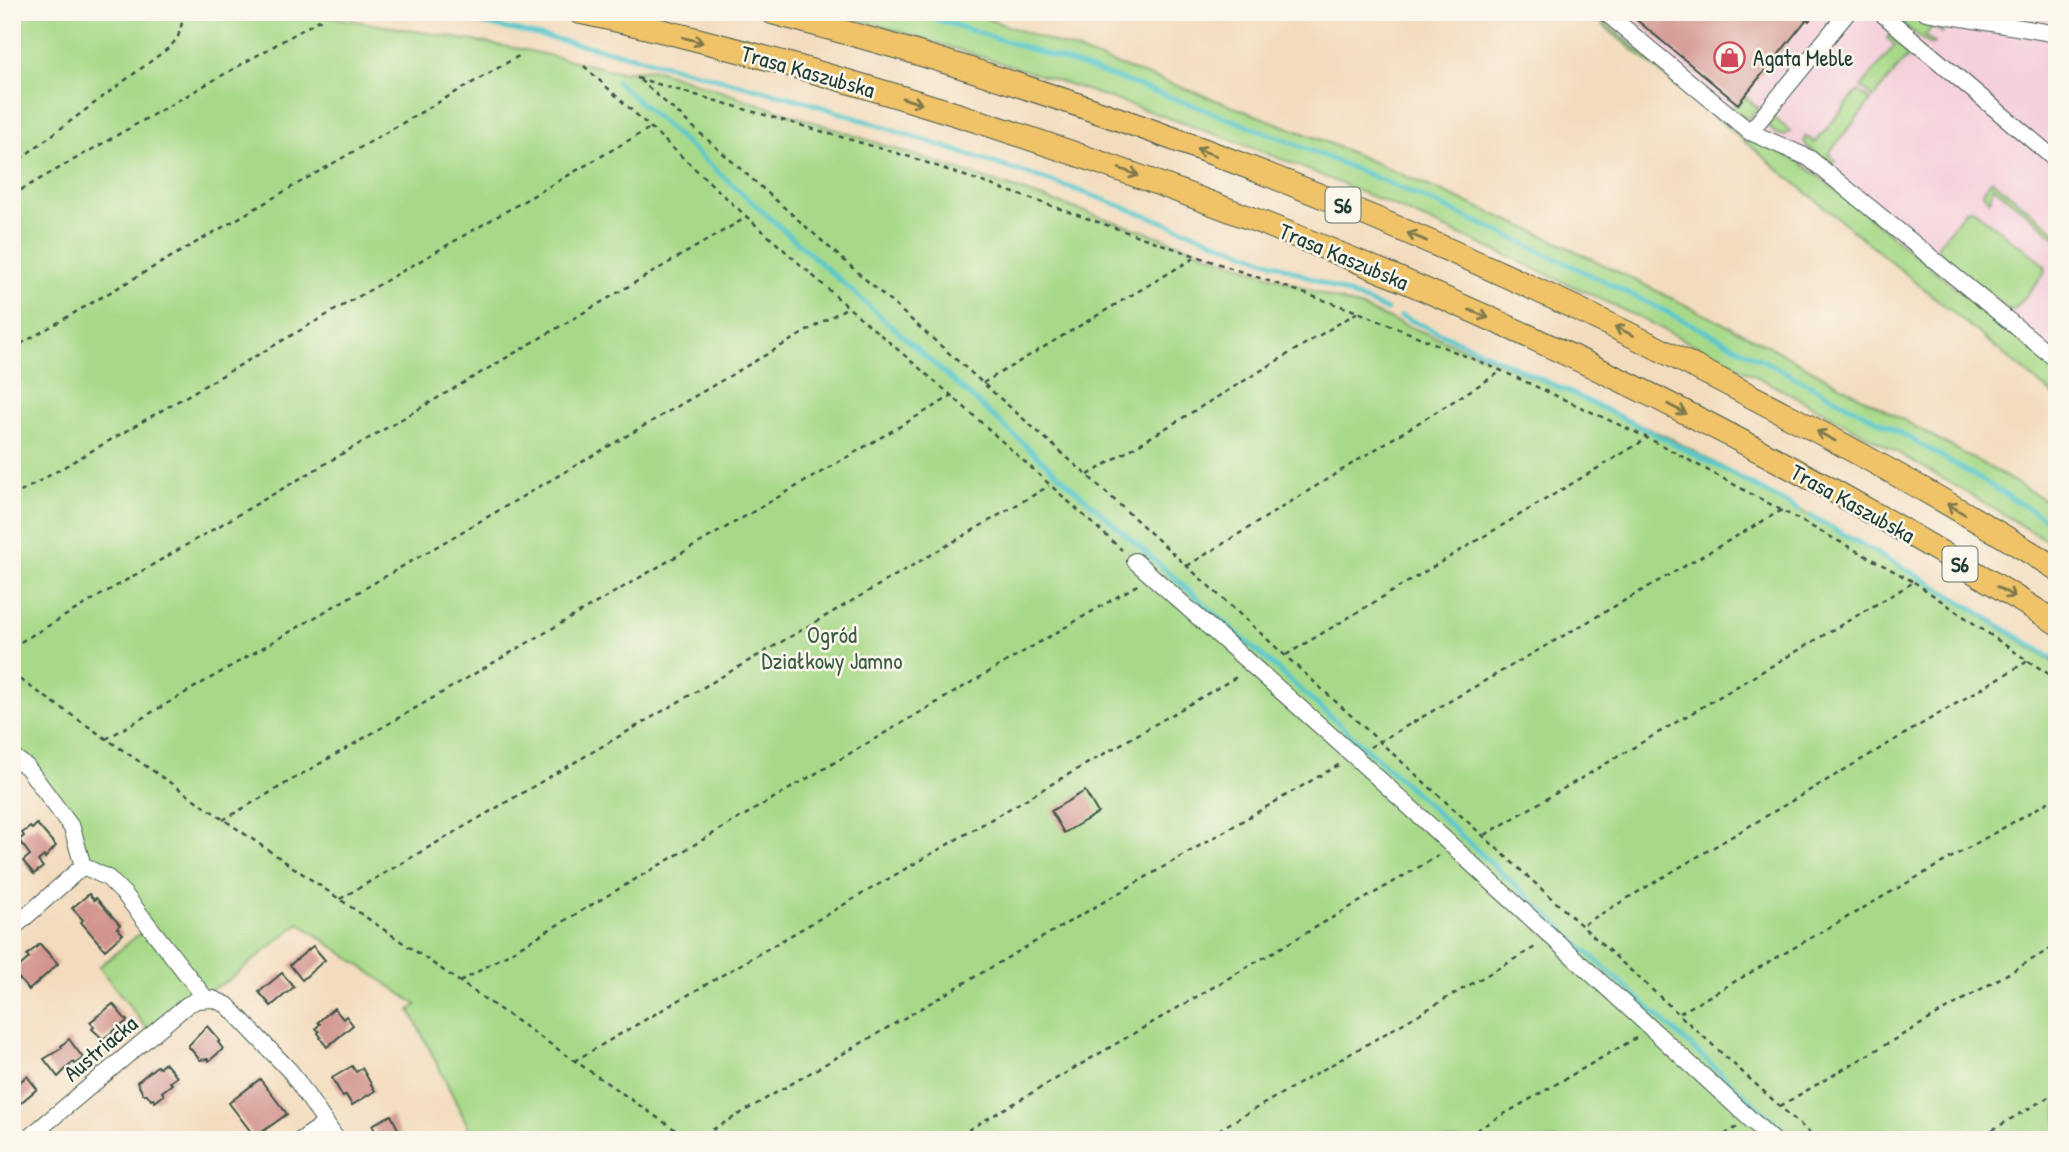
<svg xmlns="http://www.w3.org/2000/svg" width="2069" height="1152" font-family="'Patrick Hand',sans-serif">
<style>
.built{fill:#f5cfdb}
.green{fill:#a7d988;stroke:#638b5e;stroke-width:2}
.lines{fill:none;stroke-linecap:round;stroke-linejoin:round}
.stream{stroke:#59c7cc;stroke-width:5}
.building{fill:#d2948e}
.minor-casing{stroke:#3f5549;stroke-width:18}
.highway-casing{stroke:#3f5549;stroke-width:25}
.path{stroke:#3f5549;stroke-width:2.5;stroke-dasharray:5 5;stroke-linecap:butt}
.minor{stroke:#fff;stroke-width:16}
.highway{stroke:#f1c369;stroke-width:23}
.oneway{stroke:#7d794c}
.labels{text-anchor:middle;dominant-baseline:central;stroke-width:5;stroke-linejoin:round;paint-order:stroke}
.shield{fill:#fbf7ec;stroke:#61756b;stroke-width:2}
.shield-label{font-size:21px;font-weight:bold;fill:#1f3d34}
.poi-label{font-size:23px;fill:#1f3d34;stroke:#fbf7ec;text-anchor:start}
.street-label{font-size:23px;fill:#1f3d34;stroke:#fbf7ec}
.park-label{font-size:23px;fill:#3a5c45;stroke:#fbf7ec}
</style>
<rect width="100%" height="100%" fill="#fbf7ec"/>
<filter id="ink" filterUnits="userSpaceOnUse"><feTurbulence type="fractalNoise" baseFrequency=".0143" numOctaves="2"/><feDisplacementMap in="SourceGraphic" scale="14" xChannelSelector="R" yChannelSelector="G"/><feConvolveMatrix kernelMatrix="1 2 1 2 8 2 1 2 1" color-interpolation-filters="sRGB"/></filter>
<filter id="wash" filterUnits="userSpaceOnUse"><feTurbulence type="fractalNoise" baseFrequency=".00686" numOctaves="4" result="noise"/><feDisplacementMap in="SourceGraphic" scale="28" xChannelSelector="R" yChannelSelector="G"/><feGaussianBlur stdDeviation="1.57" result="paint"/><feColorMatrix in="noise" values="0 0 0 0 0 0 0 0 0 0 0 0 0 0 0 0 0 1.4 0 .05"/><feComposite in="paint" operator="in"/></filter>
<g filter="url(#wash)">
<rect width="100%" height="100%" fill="#f3dcbe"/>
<polygon class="built" points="1587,12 2057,12 2057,398 1937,299"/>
<g class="green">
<polygon points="12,12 302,12 521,49 621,72 654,69 1143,231 1362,308 1494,360 1672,439 1920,577 2057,665 2057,1140 475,1140 410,1010 417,1005 299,923 231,979 208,991 148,1030 99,967 143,931 130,890 92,860 30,764 12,747"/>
<path d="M834 12H968L1200 94 1324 141 1545 236 1769 346 1994 470 2057 507V547C1865 428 1662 323 1455 233 1381 200 1307 168 1231 140 1100 93 967 51 834 12Z"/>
<polygon points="1587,12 1592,12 1742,135 1798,161 1825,181 2057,371 2057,398"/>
<polygon points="1908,18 1939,23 1942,26 1943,31 1942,33 1933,26 1925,36 1934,43 1930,45 1903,24 1904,20"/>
<polygon points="1888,36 1893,36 1917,56 1919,60 1917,63 1908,56 1873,98 1861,87 1895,45 1887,38"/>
<polygon points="1858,91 1871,101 1828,154 1836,161 1831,163 1807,146 1804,141 1806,136 1815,143"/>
<polygon points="1745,97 1759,108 1749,118 1745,118 1732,108 1736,103 1738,105"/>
<path d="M1772 116 1790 131C1783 139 1773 134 1769 125Z"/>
<polygon points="1992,180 2057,233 2057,238 1993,186 1990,201 1984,195 1983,192"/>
<polygon points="1970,209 1974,210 2017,245 2020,244 2046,267 2044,274 2014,310 2008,309 1938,251 1938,245 1966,210"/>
</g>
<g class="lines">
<g class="stream">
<polyline points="430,12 624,54 804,101 1086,193 1287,268 1387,310"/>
<path d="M912 12C1057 56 1201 105 1341 163 1534 243 1721 336 1904 435 1956 464 2006 495 2057 526"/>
<polyline points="617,82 1385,765 1585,950 1794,1140"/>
<path d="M1401 316C1537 374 1670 439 1799 510"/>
<polyline points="1811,516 1932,584 2057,661"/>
</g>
</g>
<g id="blocks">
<g class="building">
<polygon points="1627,12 1813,12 1812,14 1813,15 1809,21 1807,19 1779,54 1781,55 1777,60 1775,58 1738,104"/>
<polygon points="1085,791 1098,813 1064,833 1051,811"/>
<polygon points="37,824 56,846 45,858 44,856 38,861 43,867 34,874 23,861 30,855 19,840 24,836 22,833 30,827 32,829"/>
<polygon points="89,894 94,900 96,898 120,925 117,928 123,934 105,950 81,922 83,920 72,908"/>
<polygon points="40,944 58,964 29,990 13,972 29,958 27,955"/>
<polygon points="313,946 325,960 302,980 290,965"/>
<polygon points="282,973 294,987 271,1006 259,992"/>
<polygon points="113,1004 127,1021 103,1039 92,1029 94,1027 90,1022"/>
<polygon points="334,1008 343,1019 346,1016 353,1025 327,1047 320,1038 321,1037 318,1033 319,1032 316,1028 320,1024 318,1022"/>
<polygon points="207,1026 220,1041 218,1042 223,1049 209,1061 208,1059 200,1060 188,1046"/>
<polygon points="69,1039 83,1058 75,1064 73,1062 58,1077 44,1059 62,1048 61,1046"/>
<polygon points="165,1063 177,1077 170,1082 172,1084 162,1092 164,1095 155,1102 153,1099 151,1100 147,1094 143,1094 137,1082 157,1066 159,1068"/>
<polygon points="352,1066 356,1072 362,1068 375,1091 352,1105 346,1095 343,1097 332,1078"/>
<polygon points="27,1076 37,1089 12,1110 12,1080 16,1085"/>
<polygon points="260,1079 287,1114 255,1137 229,1103"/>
<polygon points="391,1115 401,1135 398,1137 400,1140 380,1140 372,1125"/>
</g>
</g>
</g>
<g filter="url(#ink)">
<use href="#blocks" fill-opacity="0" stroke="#3f5549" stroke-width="2"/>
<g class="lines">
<defs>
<g id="minor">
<polyline points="1605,12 1750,132"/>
<polyline points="1848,12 1750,132 1809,158 2057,360"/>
<polyline points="1880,12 2057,161"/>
<polyline points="1926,12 2057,34"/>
<polyline points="1135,561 1354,756 1773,1140"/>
<polyline points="12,756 27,767 72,828 83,866 108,878 125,895 206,999"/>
<polyline points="12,929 83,866"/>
<polyline points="26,1140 187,1005 197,1000 213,999 227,1005 291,1072 337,1140"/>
<polyline points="301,1140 326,1123"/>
</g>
<g id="highway">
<path d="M579 12C703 38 825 74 946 111 1335 234 1711 405 2057 623"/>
<path d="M771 12C816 25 862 36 907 50 1211 141 1507 265 1787 415 1878 463 1969 514 2057 569"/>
</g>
</defs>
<use href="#minor" class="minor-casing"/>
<use href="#highway" class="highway-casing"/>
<g class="path">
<polyline points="584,66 747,217 848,307 952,396 1122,550"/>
<polyline points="637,78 910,157 1358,312 1502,371 1648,438 1914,582 1485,835"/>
<polyline points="640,80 1088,476 1817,1140"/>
<polyline points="12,165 171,46 178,37 185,12"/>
<polyline points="12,195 323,18"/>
<polyline points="12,349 522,54"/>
<polyline points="983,383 1196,257"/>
<polyline points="1088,475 1358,312"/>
<polyline points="12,497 650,128"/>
<polyline points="1187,566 1502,371"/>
<polyline points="12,647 747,217"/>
<polyline points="1286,655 1648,438"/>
<polyline points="2028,661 2057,679"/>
<polyline points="12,674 690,1140"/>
<polyline points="106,739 848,307"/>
<polyline points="1370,747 1782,510"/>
<polyline points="223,820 952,396"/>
<polyline points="340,899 1049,486"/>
<polyline points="1584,924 2028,661 1914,582"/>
<polyline points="460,982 1139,584"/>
<polyline points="1680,1013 2057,797"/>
<polyline points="574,1061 1240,675"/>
<polyline points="1780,1106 2057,945"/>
<polyline points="695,1140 1340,764"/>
<polyline points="951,1140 1438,856"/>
<polyline points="1201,1140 1537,946"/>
<polyline points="1459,1140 1636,1038"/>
<polyline points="1716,1140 1737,1127"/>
<polyline points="1975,1140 2057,1092"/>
</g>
<use href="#minor" class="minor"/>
<use href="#highway" class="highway"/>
</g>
<defs><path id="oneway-shaft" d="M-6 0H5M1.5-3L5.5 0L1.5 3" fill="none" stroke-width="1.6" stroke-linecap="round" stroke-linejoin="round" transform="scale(1.75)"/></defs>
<g class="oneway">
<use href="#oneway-shaft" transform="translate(693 40) rotate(15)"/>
<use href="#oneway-shaft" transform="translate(912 101) rotate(17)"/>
<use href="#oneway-shaft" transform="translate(1206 152) rotate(-160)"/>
<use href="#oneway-shaft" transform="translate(1129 172) rotate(20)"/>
<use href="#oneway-shaft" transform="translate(1417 237) rotate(-157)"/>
<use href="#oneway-shaft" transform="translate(1479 314) rotate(23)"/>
<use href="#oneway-shaft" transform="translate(1624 331) rotate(-154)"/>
<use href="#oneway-shaft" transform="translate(1677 409) rotate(27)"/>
<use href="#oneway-shaft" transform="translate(1826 436) rotate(-152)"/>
<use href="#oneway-shaft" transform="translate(1956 509) rotate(-149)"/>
<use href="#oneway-shaft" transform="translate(2006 592) rotate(31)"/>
</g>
</g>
<defs>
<symbol id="shop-ring" viewBox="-11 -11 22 22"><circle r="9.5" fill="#fbf7ec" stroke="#d1495b" stroke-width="1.5"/><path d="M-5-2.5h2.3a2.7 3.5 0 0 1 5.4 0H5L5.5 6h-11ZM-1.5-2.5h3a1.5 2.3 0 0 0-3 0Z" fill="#d1495b"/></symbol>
</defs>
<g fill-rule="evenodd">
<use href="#shop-ring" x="1712" y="40" width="35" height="35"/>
</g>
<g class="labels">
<g class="shield">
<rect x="1325.5" y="187.5" width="35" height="35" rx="5"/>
<rect x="1942.5" y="546.5" width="35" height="35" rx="5"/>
</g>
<g class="shield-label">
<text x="1343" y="205">S6</text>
<text x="1960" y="564">S6</text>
</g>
<g class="poi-label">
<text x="1753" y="57">Agata Meble</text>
</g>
<g class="street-label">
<text transform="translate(808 71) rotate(16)">Trasa Kaszubska</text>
<text transform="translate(1344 256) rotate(23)">Trasa Kaszubska</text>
<text transform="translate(1853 503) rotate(29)">Trasa Kaszubska</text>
<text transform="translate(100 1048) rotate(-40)">Austriacka</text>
</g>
<g class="park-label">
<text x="832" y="634">Ogród<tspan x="832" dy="26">Działkowy Jamno</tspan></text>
</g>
</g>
<rect width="2069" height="1152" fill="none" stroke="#fbf7ec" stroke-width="42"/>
</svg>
